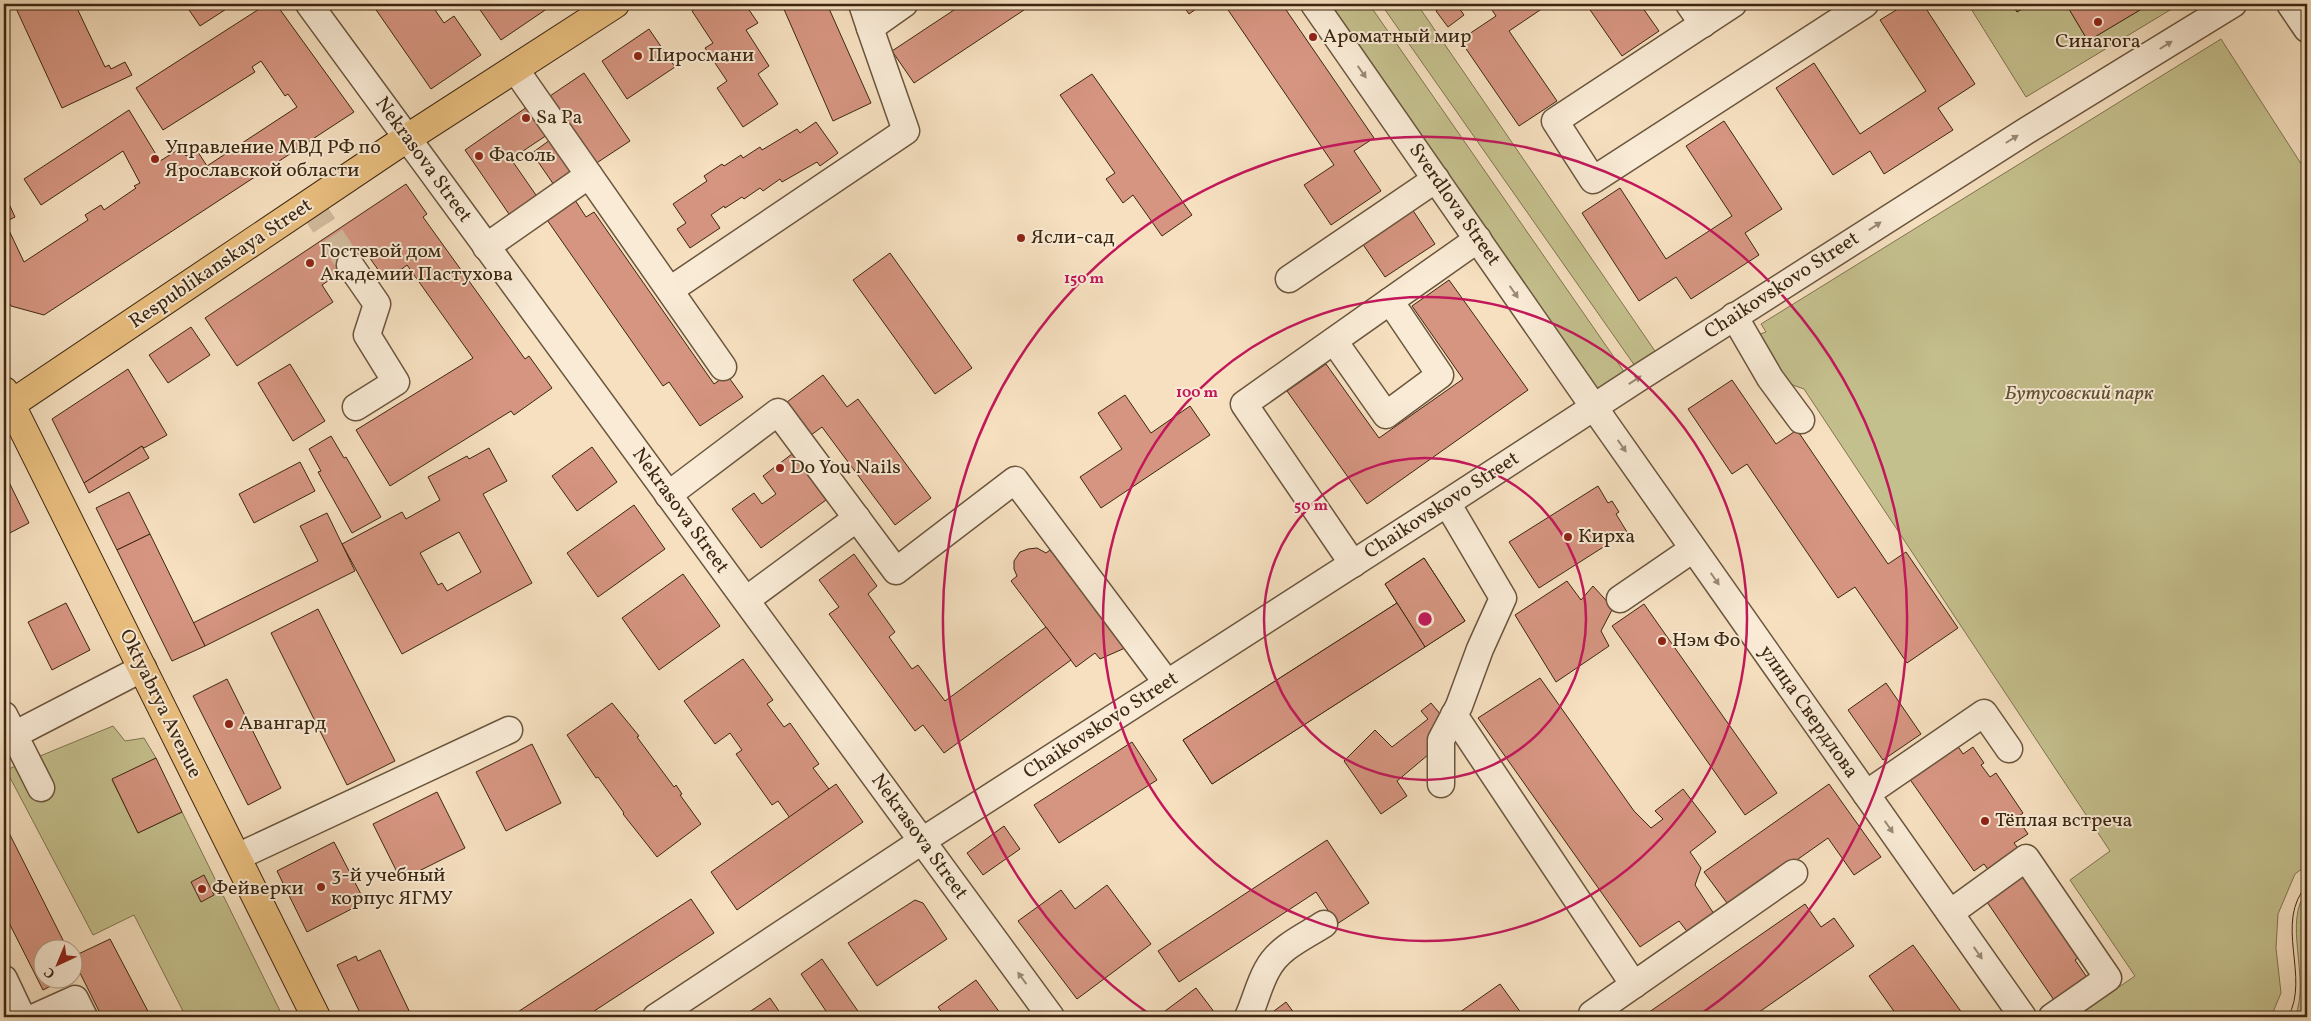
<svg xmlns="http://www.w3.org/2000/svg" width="2311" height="1021" font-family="Vollkorn,serif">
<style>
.green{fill:#c4c08d;stroke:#80744f}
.building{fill:#d69581;stroke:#3c2711;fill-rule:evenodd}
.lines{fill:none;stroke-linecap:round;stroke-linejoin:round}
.minor-tunnel{stroke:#d1bb9d;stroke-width:26;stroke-dasharray:26 13;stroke-linecap:butt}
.minor-casing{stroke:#6a553d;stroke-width:29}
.major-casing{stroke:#3c2711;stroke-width:30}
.minor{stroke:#f9ebd6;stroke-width:26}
.major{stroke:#ebc080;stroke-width:28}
.tram{stroke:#3c2711;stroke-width:1}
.oneway{fill:#9a8974}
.ring{fill:none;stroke:#c2185b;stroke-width:2.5}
.poi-dot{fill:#8f2418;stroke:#f9ebd6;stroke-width:2}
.labels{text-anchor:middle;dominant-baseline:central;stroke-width:4;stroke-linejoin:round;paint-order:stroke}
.poi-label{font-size:20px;fill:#3c2711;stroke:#f9ebd6;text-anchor:start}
.street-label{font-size:20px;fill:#3c2711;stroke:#f9ebd6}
.park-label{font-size:20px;font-style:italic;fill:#5e4d30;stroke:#f9ebd6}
.centre{fill:#c2185b;stroke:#f9ebd6;stroke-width:2.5}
.ring-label{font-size:15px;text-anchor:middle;font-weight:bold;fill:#c2185b;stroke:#f9ebd6;stroke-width:4;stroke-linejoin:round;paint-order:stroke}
</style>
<rect width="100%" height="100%" fill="#f6e0c0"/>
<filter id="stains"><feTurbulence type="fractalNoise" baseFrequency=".004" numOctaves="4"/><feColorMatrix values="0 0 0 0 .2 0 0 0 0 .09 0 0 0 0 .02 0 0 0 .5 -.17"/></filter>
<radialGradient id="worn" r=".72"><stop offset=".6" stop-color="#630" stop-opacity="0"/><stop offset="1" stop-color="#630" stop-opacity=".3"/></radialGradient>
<g class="green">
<polygon points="1324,4 1369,4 1625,373 1595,392"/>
<polygon points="1381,4 1417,4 1657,354 1635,366"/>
<polygon points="1968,4 2012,4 2017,12 2030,4 2066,4 2088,41 2150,4 2180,4 2026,97"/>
<polygon points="2221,39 2307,173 2307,865 2295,874 2278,914 2276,948 2281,993 2271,1017 2075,1017 2135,976 2070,880 2110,851 1804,389 1787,383 1742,340 1766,332 1761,324"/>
<polygon points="113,726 125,741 144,738 156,758 112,780 138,833 182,812 283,1017 186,1017 134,915 93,935 6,770"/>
<path d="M2307 892V1010L2295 1017C2311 978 2282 920 2307 892Z"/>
</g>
<g class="building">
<polygon points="14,4 75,4 105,67 109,65 111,69 125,62 132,75 62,108"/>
<polygon points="185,4 234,4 200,26"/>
<polygon points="267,4 276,4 354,112 44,315 11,306 4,293 4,193 15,217 5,222 24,262 88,220 85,215 101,205 104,210 136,188 134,186 140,183 123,151 41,205 24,179 129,110 160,161 181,148 186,156 196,149 207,166 297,107 288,94 285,96 261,61 252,67 255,72 163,130 136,88"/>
<polygon points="372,4 431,4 444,23 454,16 481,55 431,89"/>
<polygon points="476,4 554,4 501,40"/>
<polygon points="703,4 745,4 758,23 746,30 769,66 758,74 778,104 743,127 717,88 727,81 705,48 713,43 692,11"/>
<polygon points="789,4 827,4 871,103 833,121 783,7"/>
<polygon points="963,4 1033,4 914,83 892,51"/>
<polygon points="1182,4 1203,4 1189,14"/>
<polygon points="1224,4 1282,4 1374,138 1354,151 1381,191 1331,225 1304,185 1334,165"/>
<polygon points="1445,4 1456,4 1464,15 1448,27 1436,11"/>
<polygon points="1488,4 1549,4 1509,31 1557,101 1519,126 1460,40 1496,16"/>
<polygon points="1586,4 1640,4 1659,31 1622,56"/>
<polygon points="1906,4 1923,4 1975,84 1938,108 1953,130 1884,174 1870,151 1833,175 1776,88 1814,63 1860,134 1926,91 1880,20"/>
<polygon points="2012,4 2030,4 2017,12"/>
<polygon points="2066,4 2150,4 2088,41"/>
<polygon points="649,29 675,67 627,99 602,61"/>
<polygon points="584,73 630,141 592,166 547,98"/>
<polygon points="1092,74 1192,215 1162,236 1133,195 1123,203 1106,179 1115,173 1060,95"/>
<polygon points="527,107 547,135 511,159 538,198 511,217 465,150"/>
<polygon points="1724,121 1782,209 1745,233 1759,255 1691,299 1676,277 1639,301 1582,213 1620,188 1666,259 1732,216 1686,146"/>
<polygon points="816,122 838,153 820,166 817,162 782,182 780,179 763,191 760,188 744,199 742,197 725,208 724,206 711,215 720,228 690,248 677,229 686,223 673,204 707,181 704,176 722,164 724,166 741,155 743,158 760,147 762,150 797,129 800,133"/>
<polygon points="550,140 572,173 554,185 532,153"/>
<polygon points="406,184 427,214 423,217 525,359 529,356 552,388 514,415 511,411 390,486 356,430 473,358 407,265 386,281 367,254 322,285 333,302 237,366 205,318"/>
<polygon points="573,197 586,217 594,212 714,384 727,375 743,397 700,426 669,382 663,386 545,217"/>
<polygon points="1410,206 1435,244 1385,277 1360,240"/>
<polygon points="890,253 972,368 935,394 853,280"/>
<polygon points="1449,280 1528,390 1367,504 1287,391 1326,364 1379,438 1463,379 1412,306"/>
<polygon points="191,327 210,355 168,383 149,355"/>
<polygon points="290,364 325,421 293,441 258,383"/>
<polygon points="128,369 167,435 144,448 142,446 84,483 52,419"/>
<polygon points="823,375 847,407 858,399 931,498 895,525 822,427 811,435 787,402"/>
<polygon points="1732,380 1776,444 1797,430 1888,564 1906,552 1958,628 1907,663 1855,587 1838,598 1747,464 1732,474 1688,409"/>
<polygon points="1125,395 1151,433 1190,406 1210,435 1101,508 1080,477 1122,449 1098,413"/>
<polygon points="331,436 344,458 346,457 381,517 352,533 318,472 321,471 309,449"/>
<polygon points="142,446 149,458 89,493 84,483"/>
<polygon points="592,447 617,482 577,511 552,476"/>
<path d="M489 448 507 481 483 494 532 583 402 654 342 544 402 512 406 519 440 500 428 477 467 456 469 459ZM459 532 481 572 447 591 442 583 438 585 420 553Z"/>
<polygon points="792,454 826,500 761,548 732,509 754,493 762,504 776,494 763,476"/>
<polygon points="300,462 315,491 254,523 239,494"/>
<polygon points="4,472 29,523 4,536"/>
<polygon points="1598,486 1608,503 1612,501 1619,512 1616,514 1627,532 1539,588 1509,542"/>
<polygon points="129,492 150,534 117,550 96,508"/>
<polygon points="634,505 665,549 598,597 567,553"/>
<polygon points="327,513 355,571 205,646 193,623 318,561 300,526"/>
<polygon points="150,534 205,646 172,661 117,550"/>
<polygon points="1037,548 1046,553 1050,550 1125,648 1100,659 1095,653 1076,667 1011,581 1017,576 1014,569 1014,561 1020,552 1028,549"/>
<polygon points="854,554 877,586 868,594 895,632 889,637 912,669 918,665 945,701 1046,627 1071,660 944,753 923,725 915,731 829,614 839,607 819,580"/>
<polygon points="1424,558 1465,621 1212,784 1183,740 1397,603 1385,584"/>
<polygon points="1424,558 1465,621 1425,647 1385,584"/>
<polygon points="683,574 720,626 659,670 622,618"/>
<polygon points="1567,581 1581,600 1593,586 1613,608 1601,631 1609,646 1556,682 1515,615"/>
<polygon points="66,603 90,650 52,670 28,622"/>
<polygon points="1397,603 1425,647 1212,784 1183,740"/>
<polygon points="1644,604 1777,793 1745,815 1612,626"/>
<polygon points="318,609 395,761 347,785 271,633"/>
<polygon points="743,659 773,700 767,704 784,727 790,723 819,764 813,768 829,789 790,818 778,801 772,805 736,754 742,750 730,733 715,744 684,701"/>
<polygon points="1540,678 1634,811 1651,828 1663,819 1655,811 1683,789 1716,832 1690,852 1701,868 1695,885 1716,917 1689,934 1679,921 1640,947 1478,718"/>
<polygon points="227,679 281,788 248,805 193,696"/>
<polygon points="1886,683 1921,734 1883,760 1848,710"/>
<polygon points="612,703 639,736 637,737 674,787 676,785 682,794 680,795 701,824 657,857 623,814 624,813 598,777 596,778 567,735"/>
<polygon points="1431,703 1446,721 1427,739 1435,749 1397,781 1407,796 1381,814 1344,761 1375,730 1392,747 1428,719 1421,711"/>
<polygon points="1132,742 1157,780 1059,843 1034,805"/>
<polygon points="532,744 561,803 506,831 476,772"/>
<polygon points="1957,745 1963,754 1973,747 1984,763 1981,765 1990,777 1996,773 2023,813 2017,818 2028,834 2014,843 2020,851 1990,872 1984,864 1974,871 1909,778"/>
<polygon points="156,758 182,812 138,833 112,779"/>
<polygon points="836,784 863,822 737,910 711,872"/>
<polygon points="1829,784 1881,857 1854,875 1828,838 1730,907 1704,872"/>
<polygon points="437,792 465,848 401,880 373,824"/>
<polygon points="4,823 67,948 42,948 42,978 66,978 43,990 4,913"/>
<polygon points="1004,826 1020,849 983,875 967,853"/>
<polygon points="1327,840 1369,903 1337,924 1316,892 1179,982 1158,951"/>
<polygon points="334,842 365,902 307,932 277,871"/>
<polygon points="2030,871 2085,953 2075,960 2089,980 2056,1003 1987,902"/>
<polygon points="204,875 214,895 201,902 191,882"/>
<polygon points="1107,885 1151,944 1077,999 1018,921 1061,890 1075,909"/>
<polygon points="691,899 714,933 585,1017 510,1017"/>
<polygon points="915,900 923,903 947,939 877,986 848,943"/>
<polygon points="1805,904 1821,927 1834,918 1854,946 1752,1017 1642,1017"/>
<polygon points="110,939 151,1017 102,1017 72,957"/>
<polygon points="1913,945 1965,1017 1898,1017 1869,976"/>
<polygon points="380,950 412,1017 362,1017 337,965 356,956 358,961"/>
<polygon points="72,959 79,972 72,975"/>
<polygon points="822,959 824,962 862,1017 830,1017 801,974"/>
<polygon points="976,980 1003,1017 945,1017 938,1007"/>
<polygon points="1500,984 1524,1017 1453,1017"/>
<polygon points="1196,988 1218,1017 1157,1017"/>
<polygon points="770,998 783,1017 742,1017"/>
<polygon points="1286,1002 1297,1017 1266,1017"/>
</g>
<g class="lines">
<polyline class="minor-tunnel" points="310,204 350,265"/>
<defs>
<g id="minor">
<polyline points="309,4 1051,1017"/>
<polyline points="862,4 870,28 904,4"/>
<polyline points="1314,4 1605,423 2023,1017"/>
<polyline points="1689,4 1703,24"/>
<polyline points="1733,4 1555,121 1593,180 1865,4"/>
<polyline points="2290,4 2307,29"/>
<polyline points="515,69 723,367"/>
<polyline points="486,247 589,175"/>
<polyline points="350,265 377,304 367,335 396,382 356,407"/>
<polyline points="1289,279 1436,179"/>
<polyline points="670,290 906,131 870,28"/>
<polyline points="1734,316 1770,378 1801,420"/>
<polyline points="1334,341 1386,415 1440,375 1390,301"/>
<polyline points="668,495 778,412 896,571 1015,480 1167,683"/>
<polyline points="1353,564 1244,404 1478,239"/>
<polyline points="1620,599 1693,549"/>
<polyline points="746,600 857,518"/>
<polyline points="4,715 41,788"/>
<polyline points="1454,715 1634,985"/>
<polyline points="4,740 143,668"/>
<polyline points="1441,784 1441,740 1459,706 1480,649 1503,598 1447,503"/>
<polyline points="1866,794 1984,713 2009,749"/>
<polyline points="237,857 509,730"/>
<polyline points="1950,913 2026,858 2108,978 2052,1017"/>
<polyline points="4,979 22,1017"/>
<polyline points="35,1017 75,999 84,1017"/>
<polyline points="656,1017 922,841 1447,503 1637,379 2026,131 2233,4"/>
<path d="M1248 1017C1255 1002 1259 984 1267 970 1279 947 1304 937 1324 924"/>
<polyline points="1594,1017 1592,1014 1794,873"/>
</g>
<g id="major">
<polyline points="4,391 316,1017"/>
<polyline points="4,409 392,148 615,4"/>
</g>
</defs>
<use href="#minor" class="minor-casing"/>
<use href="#major" class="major-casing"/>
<use href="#minor" class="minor"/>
<use href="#major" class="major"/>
<path class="tram" d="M2288 1017C2311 977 2273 923 2307 885"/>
</g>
<defs><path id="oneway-solid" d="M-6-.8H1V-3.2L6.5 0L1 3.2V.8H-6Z" transform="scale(1.25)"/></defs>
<g class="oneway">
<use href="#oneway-solid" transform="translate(2166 45) rotate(-32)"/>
<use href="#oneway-solid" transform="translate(1362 72) rotate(55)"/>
<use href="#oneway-solid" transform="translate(2012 139) rotate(-32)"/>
<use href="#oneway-solid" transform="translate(1875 226) rotate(-33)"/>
<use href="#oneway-solid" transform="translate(1514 292) rotate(55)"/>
<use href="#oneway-solid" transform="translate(1635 380) rotate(-33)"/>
<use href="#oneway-solid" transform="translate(1622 446) rotate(55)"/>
<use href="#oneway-solid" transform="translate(1715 579) rotate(55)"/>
<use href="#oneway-solid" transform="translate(1889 827) rotate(55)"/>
<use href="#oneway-solid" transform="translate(1978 953) rotate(55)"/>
<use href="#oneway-solid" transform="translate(1022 978) rotate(-126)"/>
</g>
<g class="ring">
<circle cx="1425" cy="619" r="161"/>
<circle cx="1425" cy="619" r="322"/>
<path d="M1152 1016A482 482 0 1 1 1698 1016"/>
</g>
<g class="poi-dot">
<circle cx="2098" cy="22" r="5"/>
<circle cx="1313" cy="37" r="5"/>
<circle cx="638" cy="56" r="5"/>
<circle cx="526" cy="118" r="5"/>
<circle cx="479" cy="156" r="5"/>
<circle cx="155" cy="159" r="5"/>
<circle cx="1021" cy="238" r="5"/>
<circle cx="310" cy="263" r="5"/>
<circle cx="780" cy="468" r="5"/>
<circle cx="1568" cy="537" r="5"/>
<circle cx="1662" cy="641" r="5"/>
<circle cx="229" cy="724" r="5"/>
<circle cx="1985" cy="821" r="5"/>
<circle cx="321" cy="887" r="5"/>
<circle cx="202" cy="889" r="5"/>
</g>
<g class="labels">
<g class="poi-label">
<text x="1323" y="37">Ароматный мир</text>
<text x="2098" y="42" text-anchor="middle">Синагога</text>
<text x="648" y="56">Пиросмани</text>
<text x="536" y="118">Sa Pa</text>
<text x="165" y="148">Управление МВД РФ по<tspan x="165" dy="23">Ярославской области</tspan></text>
<text x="489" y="156">Фасоль</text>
<text x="1031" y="238">Ясли-сад</text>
<text x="320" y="252">Гостевой дом<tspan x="320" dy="23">Академии Пастухова</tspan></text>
<text x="790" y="468">Do You Nails</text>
<text x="1578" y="537">Кирха</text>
<text x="1672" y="641">Нэм Фо</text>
<text x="239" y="724">Авангард</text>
<text x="1995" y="821">Тёплая встреча</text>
<text x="331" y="876">3-й учебный<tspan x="331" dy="23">корпус ЯГМУ</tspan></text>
<text x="212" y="889">Фейверки</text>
</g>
<g class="street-label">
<text transform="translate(423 160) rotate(54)">Nekrasova Street</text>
<text transform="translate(1454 205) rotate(55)">Sverdlova Street</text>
<text transform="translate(221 264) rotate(-34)">Respublikanskaya Street</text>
<text transform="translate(1782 286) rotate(-33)">Chaikovskovo Street</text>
<text transform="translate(1442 506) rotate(-33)">Chaikovskovo Street</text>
<text transform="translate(680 511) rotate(54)">Nekrasova Street</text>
<text transform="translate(160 704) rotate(64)">Oktyabrya Avenue</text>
<text transform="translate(1808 712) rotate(55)">улица Свердлова</text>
<text transform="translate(1101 726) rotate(-33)">Chaikovskovo Street</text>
<text transform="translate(919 837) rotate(54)">Nekrasova Street</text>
</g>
<g class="park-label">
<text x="2079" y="394">Бутусовский парк</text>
</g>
</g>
<circle cx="1425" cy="619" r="8" class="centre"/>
<g class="ring-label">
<text x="1084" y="283">150 m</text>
<text x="1197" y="397">100 m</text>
<text x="1311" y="510">50 m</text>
</g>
<rect width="2311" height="1021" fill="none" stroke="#f6e0c0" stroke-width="20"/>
<rect x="5" y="5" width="2301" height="1011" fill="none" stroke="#3c2711" stroke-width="2.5"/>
<rect x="10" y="10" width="2291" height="1001" fill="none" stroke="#3c2711"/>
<g transform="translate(58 964) rotate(224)"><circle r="24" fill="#f9ebd6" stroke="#ad9d87"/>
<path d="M0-4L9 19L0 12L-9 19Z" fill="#8f2418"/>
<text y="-8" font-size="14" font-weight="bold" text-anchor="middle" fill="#3c2711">С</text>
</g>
<rect width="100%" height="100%" filter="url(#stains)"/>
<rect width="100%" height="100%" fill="url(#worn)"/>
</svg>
